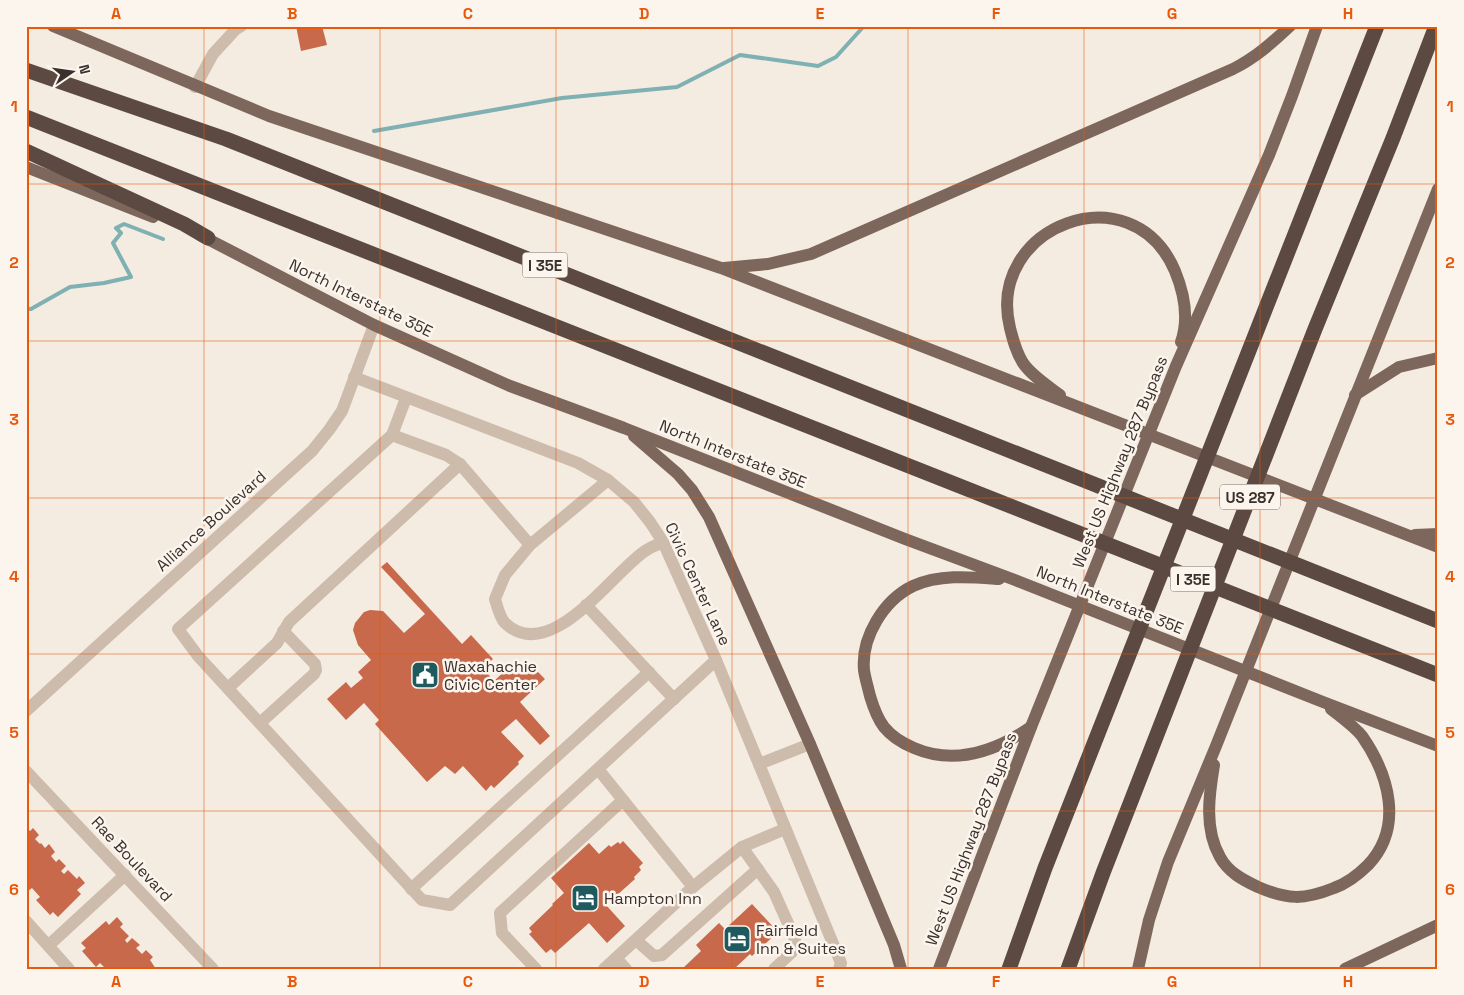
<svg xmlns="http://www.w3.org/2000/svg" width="1464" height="995" font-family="'Space Grotesk',sans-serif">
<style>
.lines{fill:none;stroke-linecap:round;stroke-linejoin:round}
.stream{stroke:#7fb0b2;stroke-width:4}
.building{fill:#c8694b}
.minor{stroke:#cdbbac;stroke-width:12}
.major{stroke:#7d675c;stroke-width:12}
.highway{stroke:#5c4a42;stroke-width:15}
.grid{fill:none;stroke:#e8590c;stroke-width:1;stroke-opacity:0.55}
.labels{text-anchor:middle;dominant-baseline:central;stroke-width:5;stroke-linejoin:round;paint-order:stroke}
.shield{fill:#fbf5ee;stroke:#756b66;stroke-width:1}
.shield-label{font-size:15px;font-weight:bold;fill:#3b302b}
.street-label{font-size:16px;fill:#3b302b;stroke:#fbf5ee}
.poi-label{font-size:16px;fill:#3b302b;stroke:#fbf5ee;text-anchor:start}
.neatline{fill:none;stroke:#e8590c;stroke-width:2}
.grid-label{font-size:16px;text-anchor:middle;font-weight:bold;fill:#e8590c}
</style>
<rect width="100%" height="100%" fill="#f4ebe1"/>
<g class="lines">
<g class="stream">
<polyline points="374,131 562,98 677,87 740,55 818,66 836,57 864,26"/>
<polyline points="26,309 31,309 70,287 104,283 131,277 113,243 121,233 116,228 124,224 163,239"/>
</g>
</g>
<g class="building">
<polygon points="296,26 322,26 327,45 301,51"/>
<polygon points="387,562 462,644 471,635 493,659 483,668 494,681 507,669 532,669 538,672 545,679 520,702 550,736 540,745 516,719 501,732 524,756 518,762 519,764 494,788 491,785 486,791 463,766 455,774 445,766 427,782 375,724 379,720 364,703 346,720 327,699 346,682 351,688 363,678 358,672 371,660 358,645 353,630 355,623 364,612 370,610 383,611 404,633 425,614 381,567"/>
<polygon points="26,827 30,831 33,828 39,835 35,839 40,844 41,843 45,848 49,844 55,852 51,856 56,862 59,859 66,866 61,871 64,874 68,870 77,879 79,876 85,883 77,890 81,894 58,917 53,912 50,915 36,900 40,897 32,888 28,891 26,889"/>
<polygon points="623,841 643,863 639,867 641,870 634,877 635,879 606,905 625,926 607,943 589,923 555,953 551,949 546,953 529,934 532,932 529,928 553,905 552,904 564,893 551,878 589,843 599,854 609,845 611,847 618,842 620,844"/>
<polygon points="752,904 778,932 752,956 750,954 734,969 682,969 701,951 696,945 719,923 725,929"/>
<polygon points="117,917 123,924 120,927 129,936 125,940 127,943 132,938 140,945 136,948 142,954 146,950 153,957 150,960 156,969 106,969 100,963 96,967 82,951 86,948 81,943 106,921 109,925"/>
</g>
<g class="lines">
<g class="minor">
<polyline points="195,87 213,54 236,29 241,26"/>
<polyline points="354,377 578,463 608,480 634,502 650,522 663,542 716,660 841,963 839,969"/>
<polyline points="406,398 392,435 178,629 198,656 422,900 450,905 716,660"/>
<polyline points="392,435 446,455 460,464 530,545 608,480"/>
<path d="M530 545 505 575 495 599C497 606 500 618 505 623 550 666 612 573 645 551 651 547 657 545 663 542"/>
<polyline points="586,605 674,699"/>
<polyline points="228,688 277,643 289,622 460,464"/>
<polyline points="26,711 312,451 329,430 342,411 374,325"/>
<polyline points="260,723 314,674 316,670 315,664 283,631"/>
<polyline points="759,764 810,744"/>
<polyline points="598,769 693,887 742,847 774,892 795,939 792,952 774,969"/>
<polyline points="26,771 213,969"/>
<polyline points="742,847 785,829"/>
<polyline points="411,889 649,672"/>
<polyline points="26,921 69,969"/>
<polyline points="636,940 654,956 662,955 758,869"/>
<polyline points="49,945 125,875"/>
<polyline points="616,958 626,969"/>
<polyline points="536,969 502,933 500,913 623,800"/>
<polyline points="604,969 693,887"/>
</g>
<g class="major">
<polyline points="53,26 269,116 721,268 1438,547"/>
<polyline points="26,167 153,217"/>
<polyline points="200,235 374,325 510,386 624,428 905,539 1015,580 1323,702 1438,746"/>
<path d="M724 268 768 264 811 254 1233 69C1255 58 1272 43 1290 26"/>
<path d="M1060 395C1048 386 1032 376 1023 363 1016 352 1013 340 1010 328 985 226 1132 170 1175 271 1184 293 1189 319 1181 342"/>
<polyline points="1355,395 1399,367 1438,358"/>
<polyline points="634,436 678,474 692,490 709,517 810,744 894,945 901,969"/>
<polyline points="1415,535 1438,534"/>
<path d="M999 579C971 577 940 574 913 586 884 600 861 637 864 670 865 678 868 687 870 696 873 706 877 718 884 727 892 737 902 743 914 748 956 766 996 751 1031 727"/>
<path d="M1214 765C1209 795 1204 829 1220 857 1228 872 1243 880 1258 887 1288 900 1304 900 1334 888 1348 883 1358 875 1368 865 1404 827 1389 775 1362 736 1354 726 1341 717 1331 709"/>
<polyline points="939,969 1031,727 1176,366 1269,155 1292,96 1317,26"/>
<polyline points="1138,969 1149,920 1168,862 1216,746 1438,189"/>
<polyline points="1345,969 1438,925"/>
</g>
<g class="highway">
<polyline points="26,70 226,139 1438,621"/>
<polyline points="26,117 1438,675"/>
<polyline points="26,151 184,224 208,238"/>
<polyline points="1009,969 1045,868 1377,26"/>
<polyline points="1068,969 1103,873 1315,329 1393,138 1436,26"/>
</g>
</g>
<path class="grid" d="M204 26V969M380 26V969M556 26V969M732 26V969M908 26V969M1084 26V969M1260 26V969M26 184H1438M26 341H1438M26 498H1438M26 654H1438M26 811H1438"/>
<defs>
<symbol id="civic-square" viewBox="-11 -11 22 22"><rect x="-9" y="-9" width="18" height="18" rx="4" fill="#1f5a5e" stroke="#fbf5ee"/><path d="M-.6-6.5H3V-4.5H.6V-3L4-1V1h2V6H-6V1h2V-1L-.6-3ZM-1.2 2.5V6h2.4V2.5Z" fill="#fff"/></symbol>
<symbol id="hotel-square" viewBox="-11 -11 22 22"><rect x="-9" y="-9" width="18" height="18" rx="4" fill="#1f5a5e" stroke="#fbf5ee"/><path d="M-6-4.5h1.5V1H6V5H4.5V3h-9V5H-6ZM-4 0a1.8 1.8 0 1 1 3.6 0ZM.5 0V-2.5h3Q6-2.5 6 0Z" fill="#fff"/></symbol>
</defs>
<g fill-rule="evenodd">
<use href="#civic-square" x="409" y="659" width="32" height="32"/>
<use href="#hotel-square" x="569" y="882" width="32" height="32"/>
<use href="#hotel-square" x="721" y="923" width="32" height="32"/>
</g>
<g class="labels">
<g class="shield">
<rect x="522.5" y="252.5" width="45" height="25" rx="4"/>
<rect x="1220" y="484.5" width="60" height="25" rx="4"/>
<rect x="1170.5" y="566.5" width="45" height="25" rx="4"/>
</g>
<g class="shield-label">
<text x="545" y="265">I 35E</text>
<text x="1250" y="497">US 287</text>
<text x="1193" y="579">I 35E</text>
</g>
<g class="street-label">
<text transform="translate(361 298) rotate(26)">North Interstate 35E</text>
<text transform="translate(733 454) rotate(22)">North Interstate 35E</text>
<text transform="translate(1120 462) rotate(-68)">West US Highway 287 Bypass</text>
<text transform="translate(211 521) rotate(-42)">Alliance Boulevard</text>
<text transform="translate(698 584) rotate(65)">Civic Center Lane</text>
<text transform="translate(1110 600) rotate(22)">North Interstate 35E</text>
<text transform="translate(971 839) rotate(-69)">West US Highway 287 Bypass</text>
<text transform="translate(132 859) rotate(47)">Rae Boulevard</text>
</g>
<g class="poi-label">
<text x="444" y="666">Waxahachie<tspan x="444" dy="18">Civic Center</tspan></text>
<text x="604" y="898">Hampton Inn</text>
<text x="756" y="930">Fairfield<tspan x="756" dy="18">Inn &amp; Suites</tspan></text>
</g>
</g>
<rect width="1464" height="995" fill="none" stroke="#fbf5ee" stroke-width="55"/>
<g transform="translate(72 72) rotate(77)" stroke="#fbf5ee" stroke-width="4" paint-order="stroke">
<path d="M0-4L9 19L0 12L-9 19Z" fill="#3b302b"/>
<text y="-8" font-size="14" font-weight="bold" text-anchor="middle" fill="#3b302b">N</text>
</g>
<rect x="28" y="28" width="1408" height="940" class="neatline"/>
<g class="grid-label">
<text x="116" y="19">A</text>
<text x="292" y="19">B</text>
<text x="468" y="19">C</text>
<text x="644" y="19">D</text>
<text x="820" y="19">E</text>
<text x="996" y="19">F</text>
<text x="1172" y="19">G</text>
<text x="1348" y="19">H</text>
<text x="14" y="112">1</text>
<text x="1450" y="112">1</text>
<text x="14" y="268">2</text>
<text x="1450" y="268">2</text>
<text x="14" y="425">3</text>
<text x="1450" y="425">3</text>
<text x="14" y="582">4</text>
<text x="1450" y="582">4</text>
<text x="14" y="738">5</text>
<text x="1450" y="738">5</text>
<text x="14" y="895">6</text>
<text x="1450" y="895">6</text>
<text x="116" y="987">A</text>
<text x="292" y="987">B</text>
<text x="468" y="987">C</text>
<text x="644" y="987">D</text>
<text x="820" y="987">E</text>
<text x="996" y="987">F</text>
<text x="1172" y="987">G</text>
<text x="1348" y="987">H</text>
</g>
</svg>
